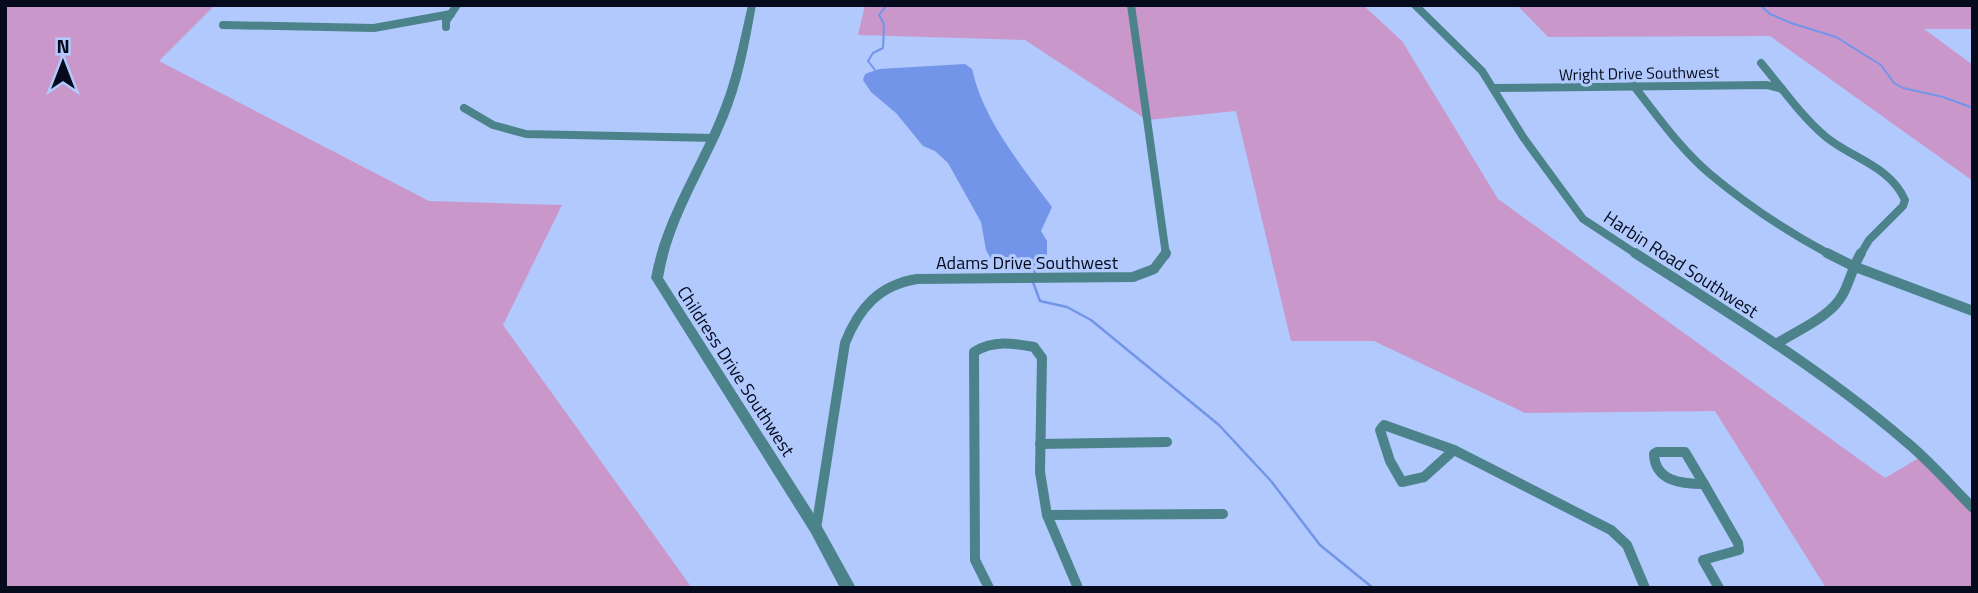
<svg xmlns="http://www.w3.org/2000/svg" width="1978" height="593" font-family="'Titillium Web',sans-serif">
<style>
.green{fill:#ca97cb}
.water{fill:#7395e9}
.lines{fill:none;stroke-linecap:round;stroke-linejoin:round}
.stream-far1{stroke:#7395e9;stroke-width:2}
.stream{stroke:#7395e9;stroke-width:2.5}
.minor-far1{stroke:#4c838a;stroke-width:8}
.minor{stroke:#4c838a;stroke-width:10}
.tertiary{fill:#4c838a;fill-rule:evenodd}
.labels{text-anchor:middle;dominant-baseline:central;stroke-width:6;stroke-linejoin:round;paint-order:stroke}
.far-street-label{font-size:16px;fill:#050a1c;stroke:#b1c9fd}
.street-label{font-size:18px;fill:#050a1c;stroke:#b1c9fd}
</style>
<rect width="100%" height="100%" fill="#b1c9fd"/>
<g class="green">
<polygon points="5,5 215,5 159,61 429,201 562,205 503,325 692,588 5,588"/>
<polygon points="865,5 1363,5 1402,41 1498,199 1885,478 1922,456 1973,508 1973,588 1826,588 1715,411 1525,413 1374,341 1291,341 1236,111 1147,120 1025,40 858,35"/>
<polygon points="1517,5 1973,5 1973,29 1924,29 1973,65 1973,181 1770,36 1548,37"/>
</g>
<path class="water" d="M965 64 972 69C983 120 1021 165 1052 207L1041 231 1047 241V262C1032 272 1006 267 991 259L986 250 981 222 948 163 935 151 923 146 896 113 871 92 863 80 865 74 879 69Z"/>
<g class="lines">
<g class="stream-far1">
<polyline points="1760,5 1770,14 1791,23 1836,37 1881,65 1894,83 1903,88 1943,97 1973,108"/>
<polyline points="875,70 868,61 873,53 883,48 884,24 879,15 887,5"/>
</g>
<g class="stream">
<polyline points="1034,267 1035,275"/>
<polyline points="1033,282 1040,301 1067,307 1091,320 1219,425 1271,481 1320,545 1373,588"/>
</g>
<g class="minor-far1">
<polyline points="1131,5 1166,255"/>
<polyline points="1415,5 1482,71 1523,137 1583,219 1638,255"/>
<polyline points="223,25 374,28 451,14"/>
<polyline points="446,27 446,21 457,5"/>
<path d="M1761 63C1782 88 1801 116 1826 137 1853 159 1890 166 1905 200L1903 206 1869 240 1860 255"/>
<path d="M1633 85C1657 115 1680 149 1710 174 1746 204 1789 233 1831 255"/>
<polyline points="1493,88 1767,85 1782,89"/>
<polyline points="464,108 493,125 526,134 713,138"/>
</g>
<g class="minor">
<path d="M1635 253C1727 312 1821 369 1904 440 1929 460 1950 485 1973 508"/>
<polyline points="1827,253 1853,266 1973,311"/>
<path d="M1776 344C1798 330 1831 317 1843 294 1850 281 1853 266 1861 253"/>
<polygon points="1384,425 1454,450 1424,477 1402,482 1390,461 1380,430"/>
<polyline points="1040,444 1167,442"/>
<polyline points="1454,450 1611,530 1627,545 1645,588"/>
<path d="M1657 452H1685L1704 484C1681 484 1655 481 1654 454Z"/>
<polyline points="1704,484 1738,543 1739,550 1703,560 1719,588"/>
<polyline points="1047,515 1223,514"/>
<path d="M816 529 845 343C859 308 879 285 917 279L1133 277 1154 269 1166 253"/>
<path d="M989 588 975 560 974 352C993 340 1013 343 1034 347L1042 358 1040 472 1047 515 1078 588"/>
</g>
<path class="tertiary" d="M748 5H756C749 44 742 83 727 119 705 172 672 221 663 278L821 525 856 588H840L811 533 651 278C661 221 694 172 716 119 732 83 739 44 748 5Z"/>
</g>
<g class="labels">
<g class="far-street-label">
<text transform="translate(1639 73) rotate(-1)">Wright Drive Southwest</text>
</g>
<g class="street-label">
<text x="1027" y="262">Adams Drive Southwest</text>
<text transform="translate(1681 264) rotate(33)">Harbin Road Southwest</text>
<text transform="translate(736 371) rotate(57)">Childress Drive Southwest</text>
</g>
</g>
<rect width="1978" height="593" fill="none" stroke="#050a1c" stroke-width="14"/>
<g transform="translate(63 63)" stroke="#b1c9fd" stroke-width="5" paint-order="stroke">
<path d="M0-5L12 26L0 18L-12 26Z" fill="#050a1c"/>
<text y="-10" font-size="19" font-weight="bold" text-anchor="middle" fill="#050a1c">N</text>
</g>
</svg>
